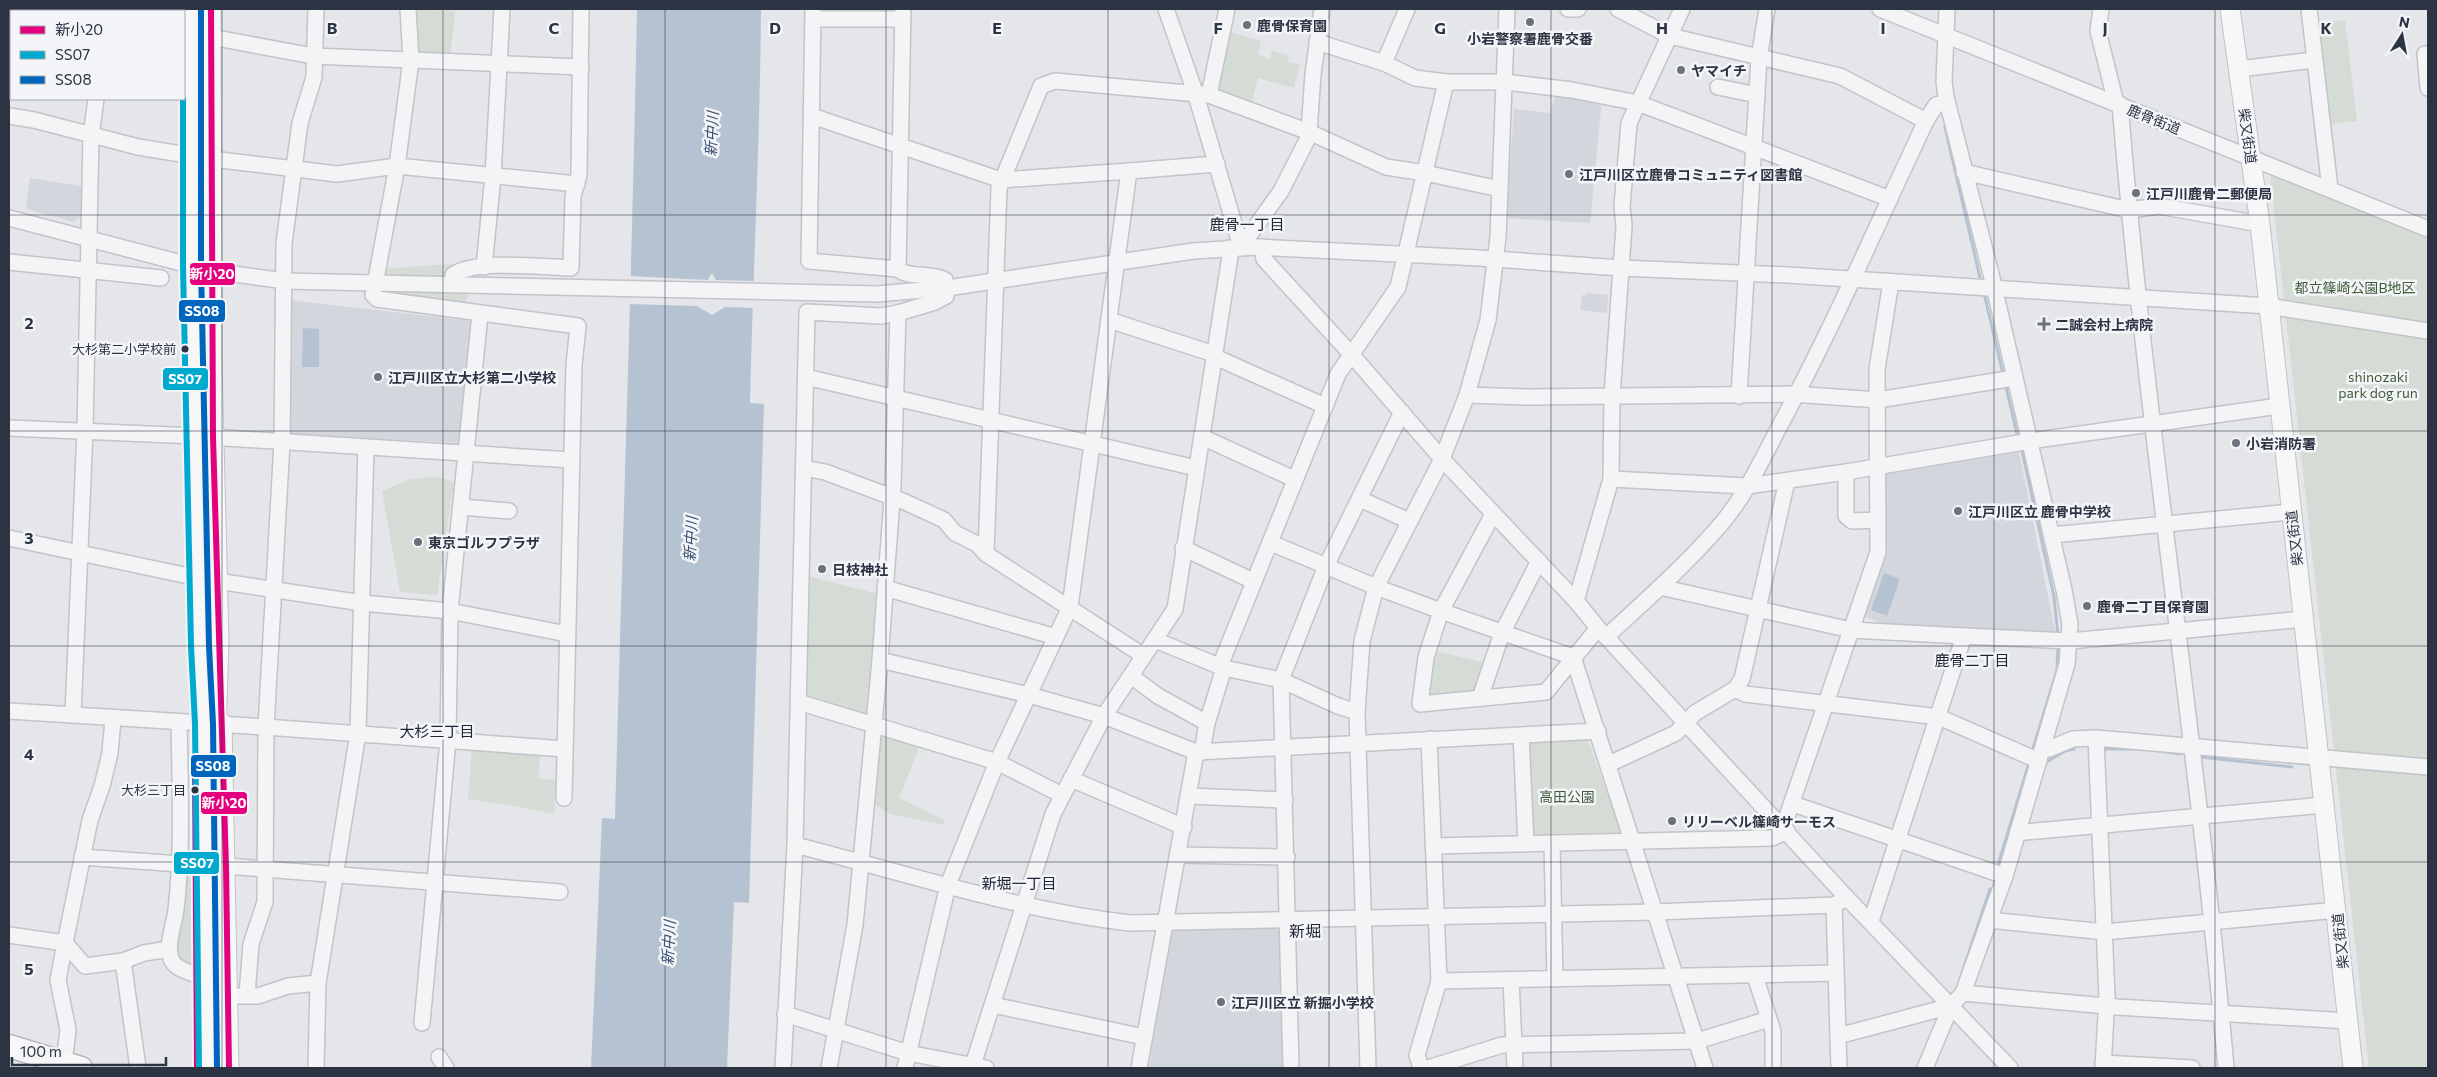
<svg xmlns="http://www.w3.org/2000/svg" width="2437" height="1077" font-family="Commissioner,'Noto Sans JP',sans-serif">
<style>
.built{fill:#d3d6dc}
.green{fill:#d5dcd5}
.water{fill:#b5c2d2}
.pier{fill:#e4e6e9}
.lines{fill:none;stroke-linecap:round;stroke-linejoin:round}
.stream{stroke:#b5c2d2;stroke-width:3}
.minor-casing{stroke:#c2c4c7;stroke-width:18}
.major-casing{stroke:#c1c3c6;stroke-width:21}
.highway-casing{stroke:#b7b9be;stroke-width:25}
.minor{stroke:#f4f4f6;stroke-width:15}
.major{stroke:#f7f7f8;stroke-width:19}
.highway{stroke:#f7f7f8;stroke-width:22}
.bus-1-casing{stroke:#f3f5f8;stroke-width:10}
.bus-2-casing{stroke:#f3f5f8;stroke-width:10}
.bus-3-casing{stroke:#f3f5f8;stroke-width:10}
.bus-1{stroke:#e5007d;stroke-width:6}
.bus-2{stroke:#00a9ce;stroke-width:6}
.bus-3{stroke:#0065bd;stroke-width:6}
.grid{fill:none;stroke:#2c3342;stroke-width:1;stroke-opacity:0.55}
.poi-dot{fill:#6c727c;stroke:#f3f5f8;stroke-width:2}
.bus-dot{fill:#2c3342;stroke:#f3f5f8;stroke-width:2}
.labels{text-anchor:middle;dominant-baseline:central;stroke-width:5;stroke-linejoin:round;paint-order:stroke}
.bus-label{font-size:13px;fill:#2c3342;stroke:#f3f5f8;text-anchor:end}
.poi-label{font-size:14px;font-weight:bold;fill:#2c3342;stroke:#f3f5f8;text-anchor:start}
.street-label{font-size:14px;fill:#2c3342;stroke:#f3f5f8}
.park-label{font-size:14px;fill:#405d3a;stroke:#f3f5f8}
.water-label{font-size:15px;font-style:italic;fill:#395173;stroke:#f3f5f8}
.neighbourhood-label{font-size:15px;fill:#1e2433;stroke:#f3f5f8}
.quarter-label{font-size:16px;fill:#1e2433;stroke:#f3f5f8}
.grid-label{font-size:16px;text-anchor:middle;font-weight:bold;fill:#2c3342;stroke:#f3f5f8;stroke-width:5;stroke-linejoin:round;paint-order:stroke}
.line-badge{stroke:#f3f5f8;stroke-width:2}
.badge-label{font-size:14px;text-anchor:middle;font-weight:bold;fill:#fff}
</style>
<rect width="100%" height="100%" fill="#e4e6e9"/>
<g class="built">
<polygon points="1557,92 1602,100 1590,223 1506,218 1514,109 1550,113"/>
<polygon points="30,178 86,187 85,213 74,222 26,209"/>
<polygon points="1587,293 1608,295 1607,313 1580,310 1582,295 1587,295"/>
<polygon points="288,300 473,321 459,443 291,434"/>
<polygon points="2019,452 2055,631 2052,636 1891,627 1864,616 1887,545 1885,476 1889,472"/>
<polygon points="1276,928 1280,932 1286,1068 1149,1068 1167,935 1177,929"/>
</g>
<g class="green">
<polygon points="410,9 455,11 450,60 412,58"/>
<polygon points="2345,20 2357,121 2331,124 2318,23"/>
<polygon points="1226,31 1261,41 1257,54 1270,59 1272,51 1289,55 1287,62 1300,64 1294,88 1258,78 1251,104 1215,93"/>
<polygon points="2270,174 2428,237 2428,1068 2369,1068"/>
<polygon points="450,264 456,268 443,277 391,278 383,276 381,269"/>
<polygon points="378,288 470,291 463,306 380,296"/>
<polygon points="439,477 454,482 437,595 400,592 382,491 410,479"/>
<polygon points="807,576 878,594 871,714 865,719 802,695"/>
<polygon points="1434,651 1486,663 1476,692 1426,699"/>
<polygon points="882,734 920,745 899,798 945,820 944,825 890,814 874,804 879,737"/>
<polygon points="1587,738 1623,836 1531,837 1525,742"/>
<polygon points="472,747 540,753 539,779 559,780 559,790 555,790 554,814 509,805 468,799"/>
<polygon points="182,866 191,867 192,971 176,959"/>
</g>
<g class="water">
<path d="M637 9H761C760 140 753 272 750 403L764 404 749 903 734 902 727 1068H591L602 818 615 819C622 549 632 279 637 9Z"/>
<polygon points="303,328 319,329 319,367 302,367"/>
<polygon points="1884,573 1900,579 1887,616 1871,610"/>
</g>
<polygon class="pier" points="712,273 716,280 755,281 755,308 725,307 712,315 697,306 628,304 629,276 708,280"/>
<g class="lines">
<g class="stream">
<polyline points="1945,127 1981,282"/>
<polyline points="1984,293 2003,374"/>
<polyline points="2005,383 2018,438"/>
<polyline points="2021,446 2054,597 2058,636"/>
<polyline points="2102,749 2140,749"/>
<polyline points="2153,750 2180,754"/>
<polyline points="2032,752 2057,670 2058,644"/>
<polyline points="2200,757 2292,767"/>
<polyline points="2043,764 2065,751 2074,749"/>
<polyline points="1998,865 2029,763"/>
<polyline points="1961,976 1990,889"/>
</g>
<defs>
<g id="minor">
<polyline points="67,9 79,11"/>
<polyline points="408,9 411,60 397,166 373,295 377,299 578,326 574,365 564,798"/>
<polyline points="813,9 809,261 898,269"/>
<polyline points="1166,9 1195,92 1241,247"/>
<polyline points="1568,9 1578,9"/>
<polyline points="1618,9 1670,36 1840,76 1926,121"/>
<polyline points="1880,9 2428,229"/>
<polyline points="2101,9 2098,31 2116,103"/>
<polyline points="2309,9 2330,189"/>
<polyline points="107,11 107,9"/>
<polyline points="813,19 902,19"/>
<polyline points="211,37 313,56 581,67"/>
<polyline points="1317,42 1384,63 1415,78 1446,82 1505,82 1572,90 1638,103 1890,199"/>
<polyline points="2428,54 2425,54 2428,88"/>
<polyline points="1384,63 1407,9"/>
<polyline points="2239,69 2314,60"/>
<polyline points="1718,87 1757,95"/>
<polyline points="1209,95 1227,9"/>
<path d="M2120 104C2146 427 2198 746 2226 1068"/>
<polyline points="9,116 34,120 138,147 212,159 337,174 397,166 577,184"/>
<polyline points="812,116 1001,180 1129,171"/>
<polyline points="1964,172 2129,210 2159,206 2260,224"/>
<polyline points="9,218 212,271 285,281 877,294 947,288 1193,251 1257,247 1479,258 1621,268 1788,275 2268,306 2428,331"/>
<polyline points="1241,247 1281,191 1307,140 1309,132 1313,74 1322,9"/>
<polyline points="1262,247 1264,259 1351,354 1442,459 1576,601 1598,628 1847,898 2010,1068"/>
<polyline points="9,262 161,278"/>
<polyline points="484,267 493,176 502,9"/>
<path d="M452 283 453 275C474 259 543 267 571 268L573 196 579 175 581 9"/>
<polyline points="1109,320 1214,354"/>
<polyline points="1213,356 1325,406"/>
<polyline points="806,377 1196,468"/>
<polyline points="1467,395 1528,397 1792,394 1878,400 2014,378"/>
<polyline points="1739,396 1759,58 1767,9"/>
<polyline points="9,428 195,436 571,460"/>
<polyline points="1202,437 1294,479"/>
<polyline points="804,468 825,472 905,502 944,520 955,533 977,544 986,554 1144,656"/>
<polyline points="1846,472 1846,516 1852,521 1878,520"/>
<polyline points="1611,479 1747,486 1846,472 2030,441 2279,406"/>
<polyline points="1360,499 1409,521"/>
<polyline points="461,507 509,511"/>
<polyline points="1493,514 1441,611 1573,657"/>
<polyline points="2052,535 2291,512"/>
<polyline points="9,538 198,578"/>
<polyline points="1271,543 1376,587 1441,611 1426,657 1420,704 1546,692 1598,628"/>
<polyline points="1183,548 1253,581"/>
<polyline points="986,554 999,188 1041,86 1055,81 1209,95 1309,132 1386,167 1425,173 1500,189"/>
<polyline points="217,581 362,603 450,611 567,634"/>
<polyline points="1660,587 1851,630 1964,636 2070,641 2303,619"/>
<polyline points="885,588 1056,637"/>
<polyline points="1576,601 1611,479 1612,396 1624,226 1622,206 1629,123 1682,9"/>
<path d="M1606 637C1646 600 1687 564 1722 523 1748 492 1765 453 1784 418 1836 321 1879 220 1926 121L1936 105 1947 102"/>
<polyline points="1155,640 1224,668 1281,680 1338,706 1357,712"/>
<polyline points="1573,657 1705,1068"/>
<polyline points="880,660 1029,695 1104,716 1196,752 1598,731"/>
<polyline points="1220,666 1338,374 1398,287 1446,82"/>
<polyline points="1131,676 1158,696 1207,723"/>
<polyline points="1735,689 1745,694 1939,717 2039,761"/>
<polyline points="1480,698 1502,633 1539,561"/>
<polyline points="798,702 997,762 1062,795"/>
<polyline points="9,711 266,727 564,749"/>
<polyline points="73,715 85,430 91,136 96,99"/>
<path d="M179 722C180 785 183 848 176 910 174 925 166 944 171 959 175 969 187 971 196 975"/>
<polyline points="1521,735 1526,844"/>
<polyline points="2096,738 2107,997 2103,1068"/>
<polyline points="2043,748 2049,749 2073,739 2096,738 2428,767"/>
<polyline points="1202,752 1207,723 1224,668"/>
<polyline points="1609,764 1676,733 1695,713 1735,689 1742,679 1787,481"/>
<polyline points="1071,779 1184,827"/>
<polyline points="1189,796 1285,800"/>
<polyline points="1793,804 2005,876"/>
<polyline points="1783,828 1878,552 1877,369 1891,282"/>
<polyline points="2018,831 2025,832 2324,805"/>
<polyline points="1552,843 1555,979"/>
<path d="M795 845C906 873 1016 910 1130 923L1655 912 1834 905 1847 898"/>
<polyline points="1433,846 1772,838 1787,831"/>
<polyline points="1179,855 1287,857"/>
<polyline points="82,857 194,865"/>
<polyline points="226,866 560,892"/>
<polyline points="1834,905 1839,1068"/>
<polyline points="1989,920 2105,932 2337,910"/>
<polyline points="1871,921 1964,636"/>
<polyline points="9,935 65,943 90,820 102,786 110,753 113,719"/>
<polyline points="123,961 138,1068"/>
<polyline points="1755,976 1773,1031 1773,1068"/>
<polyline points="1511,980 1515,1068"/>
<polyline points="1439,981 1836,973"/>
<polyline points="1963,993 2117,1007 2348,1021"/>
<polyline points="247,995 251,944 265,902 266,727 282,442 284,243 300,123 314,77 316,9"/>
<polyline points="238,996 258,996 288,986 318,983"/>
<polyline points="993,1005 1144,1037"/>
<polyline points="785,1014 908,1053 986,1068"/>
<polyline points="422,1023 448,740 450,611 480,314"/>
<polyline points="1838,1036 1951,1006"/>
<polyline points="439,1057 446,1068"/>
<polyline points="64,1063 68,1030 58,980 65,943 85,966 123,961 144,953 169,949"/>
<polyline points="2103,1063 2192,1068"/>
<polyline points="316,1068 318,983 358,733 366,447"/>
<polyline points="783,1068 795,845 807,312 881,316 898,313"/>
<path d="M829 1068 855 925 880 660 893 486 898 313 935 302 946 296 945 280C930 272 909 279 898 269L903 9"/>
<polyline points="905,1068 948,885 997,762 1070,607 1129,171 1217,164"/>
<polyline points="972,1068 1053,814 1104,716 1175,609 1230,256 1229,248"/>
<polyline points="1139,1068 1196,752"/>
<polyline points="1291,1068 1281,680 1326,566 1402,412"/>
<polyline points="1368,1068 1357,712 1362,641 1376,587 1442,459 1467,395 1488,320 1498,237 1507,9"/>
<polyline points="1421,1068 1417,1055 1439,981 1429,739"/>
<polyline points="1428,1068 1502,1045 1697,1041 1769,1019"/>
<polyline points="1925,1068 1951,1006 1963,993 2005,876 2067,664 2070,624 2064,590 1992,278 1946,97 1944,81 1947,9"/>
</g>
<g id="major">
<polyline points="192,9 192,266 200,646 204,724 208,1068"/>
<polyline points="211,9 212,362 219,642 216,737"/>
<polyline points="2230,9 2260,224 2353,1068"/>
<polyline points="222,723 229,1068"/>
</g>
<polyline id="highway" points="9,1046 81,1068"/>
</defs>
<use href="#minor" class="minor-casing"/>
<use href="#major" class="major-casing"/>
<use href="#highway" class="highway-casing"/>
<use href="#minor" class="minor"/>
<use href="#major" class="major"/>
<use href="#highway" class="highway"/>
<defs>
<g id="bus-1">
<polyline points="211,9 213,437 226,866 229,1068"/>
<polyline points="195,770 197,1068"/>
</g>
<polyline id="bus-2" points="183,99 183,266 191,646 195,724 199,1068"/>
<polyline id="bus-3" points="201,9 201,266 209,646 213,724 217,1068"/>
</defs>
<use href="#bus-1" class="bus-1-casing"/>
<use href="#bus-2" class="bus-2-casing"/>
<use href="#bus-3" class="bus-3-casing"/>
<use href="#bus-1" class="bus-1"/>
<use href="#bus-2" class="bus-2"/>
<use href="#bus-3" class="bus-3"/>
</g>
<path class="grid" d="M222 9V1068M443 9V1068M665 9V1068M886 9V1068M1108 9V1068M1329 9V1068M1551 9V1068M1772 9V1068M1994 9V1068M2215 9V1068M9 215H2428M9 431H2428M9 646H2428M9 862H2428"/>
<g class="poi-dot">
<circle cx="1530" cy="22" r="5"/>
<circle cx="1247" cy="25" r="5"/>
<circle cx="1681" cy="70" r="5"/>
<circle cx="1569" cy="174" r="5"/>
<circle cx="2136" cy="193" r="5"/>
<path d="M2041.5 316.5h5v5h5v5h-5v5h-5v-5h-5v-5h5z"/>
<circle cx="378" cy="377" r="5"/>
<circle cx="2236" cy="443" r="5"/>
<circle cx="1958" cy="511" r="5"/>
<circle cx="418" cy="542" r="5"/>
<circle cx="822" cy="569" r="5"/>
<circle cx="2087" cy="606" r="5"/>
<circle cx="1672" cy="821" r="5"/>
<circle cx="1221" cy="1002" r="5"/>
</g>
<g class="bus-dot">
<circle cx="185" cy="349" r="4.5"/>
<circle cx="195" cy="790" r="4.5"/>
</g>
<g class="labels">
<g class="bus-label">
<text x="176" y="349">大杉第二小学校前</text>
<text x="186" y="790">大杉三丁目</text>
</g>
<g class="poi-label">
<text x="1257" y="25">鹿骨保育園</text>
<text x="1530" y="38" text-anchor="middle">小岩警察署鹿骨交番</text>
<text x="1691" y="70">ヤマイチ</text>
<text x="1579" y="174">江戸川区立鹿骨コミュニティ図書館</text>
<text x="2146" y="193">江戸川鹿骨二郵便局</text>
<text x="2055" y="324">二誠会村上病院</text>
<text x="388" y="377">江戸川区立大杉第二小学校</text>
<text x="2246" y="443">小岩消防署</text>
<text x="1968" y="511">江戸川区立 鹿骨中学校</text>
<text x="428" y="542">東京ゴルフプラザ</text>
<text x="832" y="569">日枝神社</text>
<text x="2097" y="606">鹿骨二丁目保育園</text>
<text x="1682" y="821">リリーベル篠崎サーモス</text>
<text x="1231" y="1002">江戸川区立 新掘小学校</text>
</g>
<g class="street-label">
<text transform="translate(2154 119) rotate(22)">鹿骨街道</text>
<text transform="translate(2248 136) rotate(82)">柴又街道</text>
<text transform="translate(2294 538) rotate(-97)">柴又街道</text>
<text transform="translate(2340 941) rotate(-96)">柴又街道</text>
</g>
<g class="park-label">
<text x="2355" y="287">都立篠崎公園B地区</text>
<text x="2378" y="376">shinozaki<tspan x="2378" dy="16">park dog run</tspan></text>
<text x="1567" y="796">高田公園</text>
</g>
<g class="water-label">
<text transform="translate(711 134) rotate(-87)">新中川</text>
<text transform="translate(690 539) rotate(-87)">新中川</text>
<text transform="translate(668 943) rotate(-87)">新中川</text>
</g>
<g class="neighbourhood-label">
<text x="1247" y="224">鹿骨一丁目</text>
<text x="1972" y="660">鹿骨二丁目</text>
<text x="437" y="731">大杉三丁目</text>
<text x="1019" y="883">新堀一丁目</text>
</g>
<g class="quarter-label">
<text x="1305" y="930">新堀</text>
</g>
</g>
<g class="grid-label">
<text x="332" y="34">B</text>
<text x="554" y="34">C</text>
<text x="775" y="34">D</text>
<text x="997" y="34">E</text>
<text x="1218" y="34">F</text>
<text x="1440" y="34">G</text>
<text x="1662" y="34">H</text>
<text x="1883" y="34">I</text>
<text x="2105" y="34">J</text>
<text x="2326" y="34">K</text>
<text x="29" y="329">2</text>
<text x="29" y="544">3</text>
<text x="29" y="760">4</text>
<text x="29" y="975">5</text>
</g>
<g class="line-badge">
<rect x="189" y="262" width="47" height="24" rx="5" fill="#e5007d"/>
<rect x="178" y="299" width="48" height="24" rx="5" fill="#0065bd"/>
<rect x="162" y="367" width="47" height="24" rx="5" fill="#00a9ce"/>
<rect x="190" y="754" width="47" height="24" rx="5" fill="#0065bd"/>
<rect x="200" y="791" width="48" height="24" rx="5" fill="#e5007d"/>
<rect x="173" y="851" width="47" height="24" rx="5" fill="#00a9ce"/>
</g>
<g class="badge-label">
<text x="212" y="279">新小20</text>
<text x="202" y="316">SS08</text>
<text x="185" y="384">SS07</text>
<text x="213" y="771">SS08</text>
<text x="224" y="808">新小20</text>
<text x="197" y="868">SS07</text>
</g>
<rect width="2437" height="1077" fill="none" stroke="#2c3342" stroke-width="20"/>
<rect x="10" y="10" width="175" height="90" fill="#f3f5f8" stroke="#a3a7af"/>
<rect x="20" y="26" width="25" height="8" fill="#e5007d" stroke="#a3a7af"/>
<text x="55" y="35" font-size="15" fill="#2c3342">新小20</text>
<rect x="20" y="51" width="25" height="8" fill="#00a9ce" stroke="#a3a7af"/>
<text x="55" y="60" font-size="15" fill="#2c3342">SS07</text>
<rect x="20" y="76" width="25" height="8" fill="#0065bd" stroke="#a3a7af"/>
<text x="55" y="85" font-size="15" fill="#2c3342">SS08</text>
<g transform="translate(2402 35) rotate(11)" stroke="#f3f5f8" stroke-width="4" paint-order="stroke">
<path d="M0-4L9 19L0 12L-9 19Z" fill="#2c3342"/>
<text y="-8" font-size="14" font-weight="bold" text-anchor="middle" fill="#2c3342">N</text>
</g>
<path d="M12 1057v8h154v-8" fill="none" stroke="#2c3342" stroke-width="2.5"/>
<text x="20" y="1057" font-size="15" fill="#2c3342" stroke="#f3f5f8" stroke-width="4" paint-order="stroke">100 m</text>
</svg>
